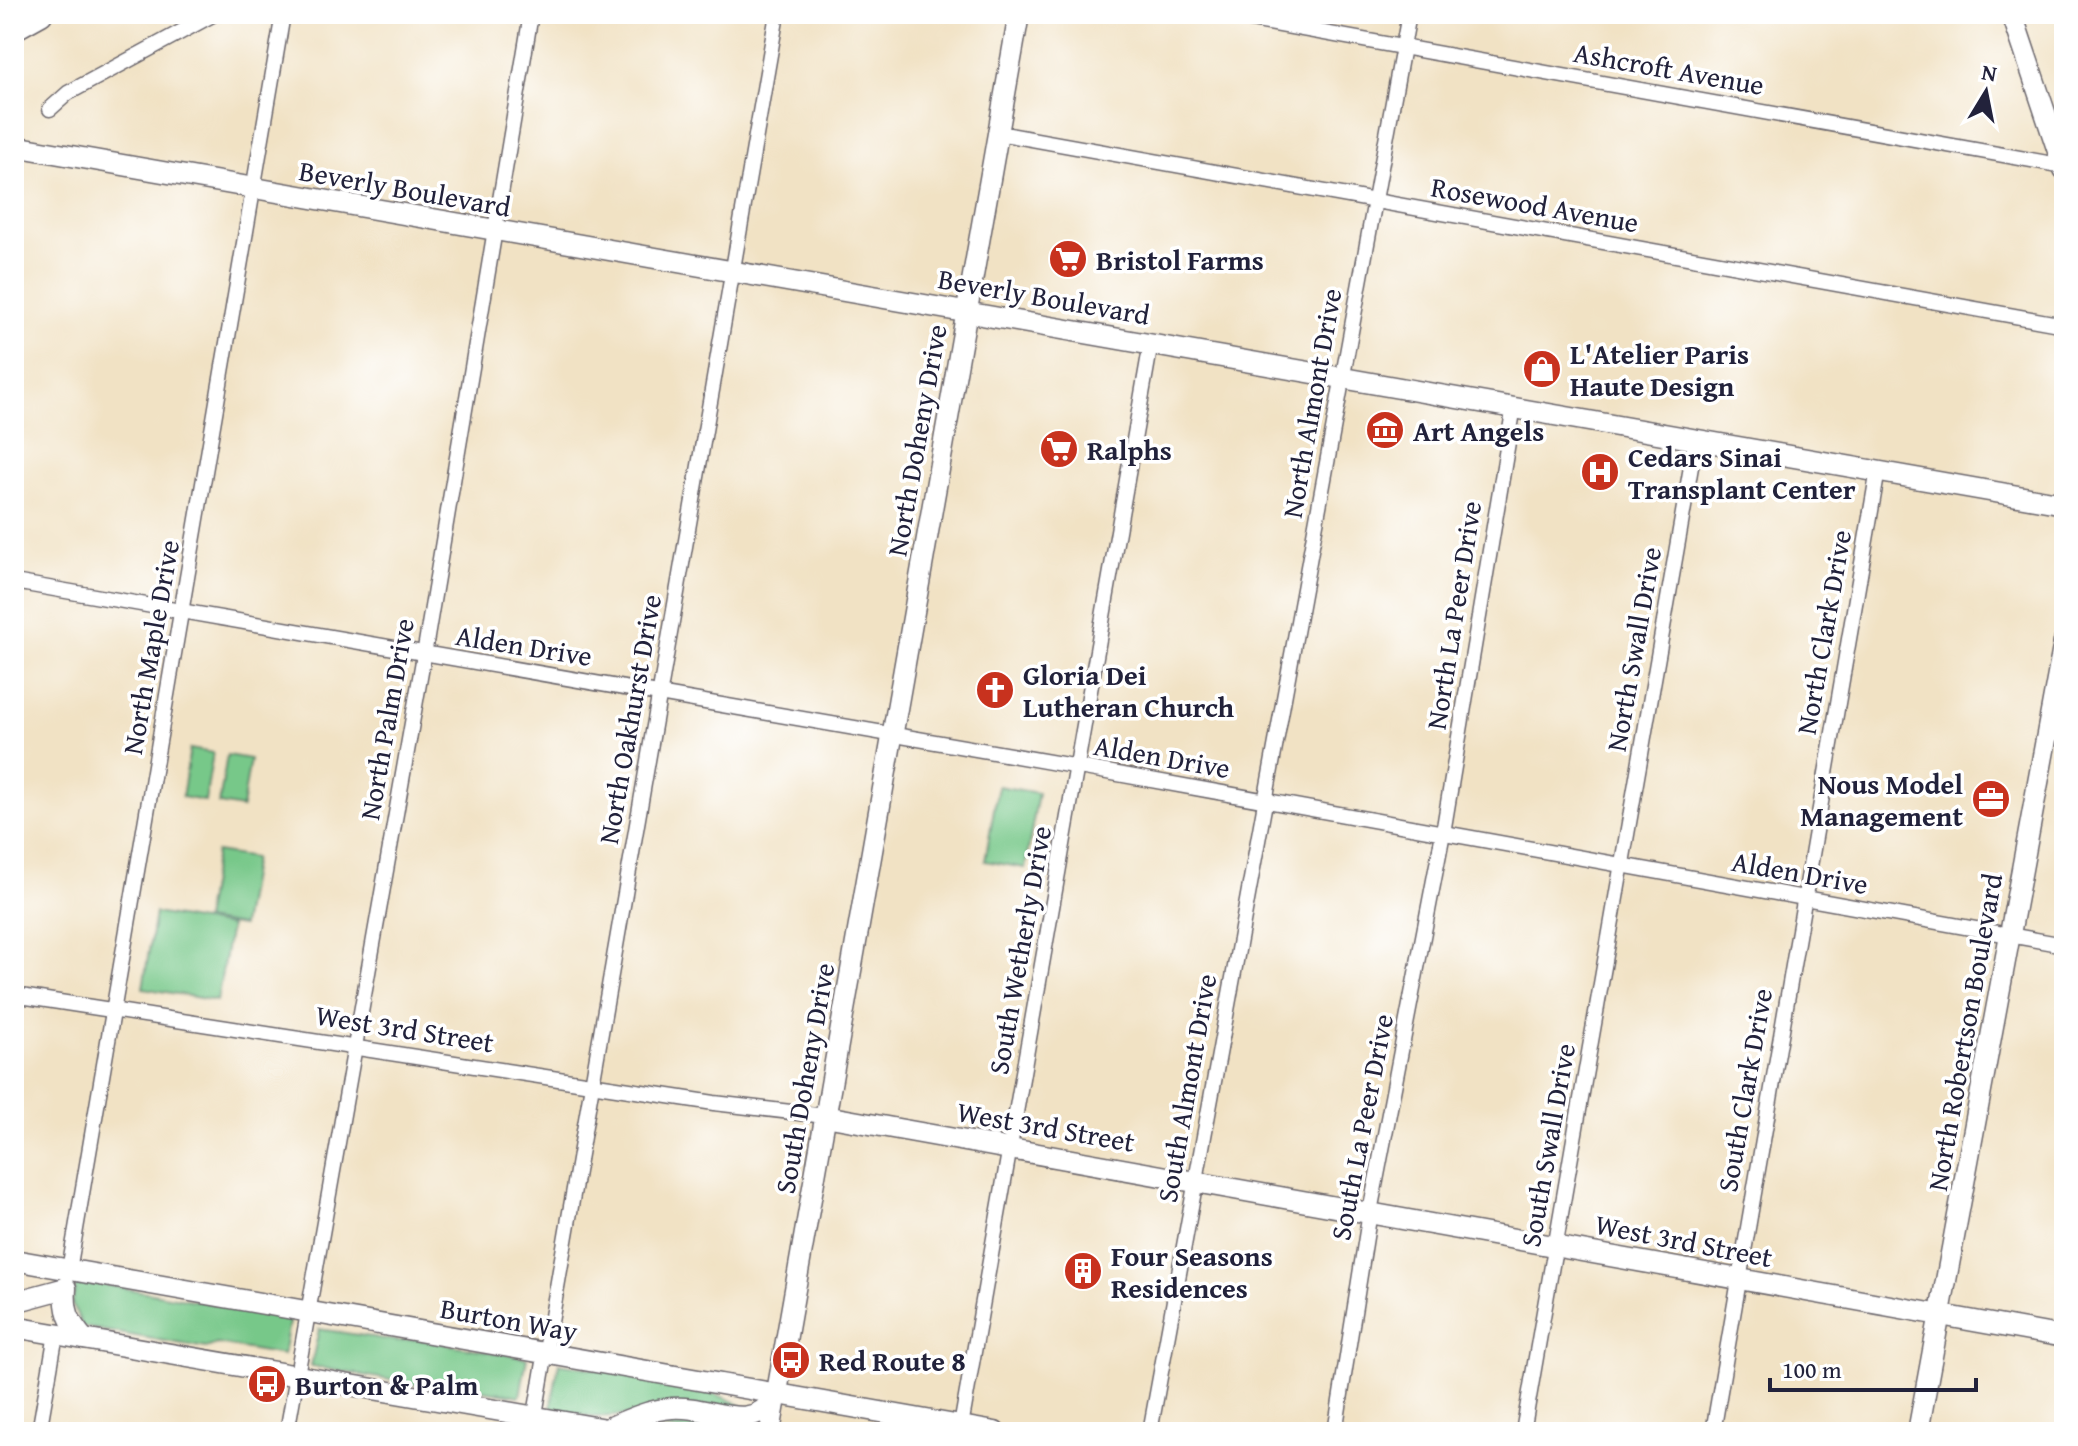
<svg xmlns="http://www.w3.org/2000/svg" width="2078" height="1446" font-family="'Gentium Book Plus',serif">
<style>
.green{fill:#77c889;stroke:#4c7562;stroke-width:2}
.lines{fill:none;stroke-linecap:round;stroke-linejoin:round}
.street-casing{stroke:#6a656b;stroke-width:17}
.secondary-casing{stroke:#6a656b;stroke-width:23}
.primary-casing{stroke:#6a656b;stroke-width:25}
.street{stroke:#fff;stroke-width:14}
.secondary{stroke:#fff;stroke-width:20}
.primary{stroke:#fff;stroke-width:22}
.labels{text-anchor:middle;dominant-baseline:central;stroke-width:7;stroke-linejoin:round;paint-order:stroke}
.street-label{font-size:28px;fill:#22223b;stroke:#fff}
.poi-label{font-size:28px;font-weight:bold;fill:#22223b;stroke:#fff;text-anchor:start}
</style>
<rect width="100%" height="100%" fill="#fff"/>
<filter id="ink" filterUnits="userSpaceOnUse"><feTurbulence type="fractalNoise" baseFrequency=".0125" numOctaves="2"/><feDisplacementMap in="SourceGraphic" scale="16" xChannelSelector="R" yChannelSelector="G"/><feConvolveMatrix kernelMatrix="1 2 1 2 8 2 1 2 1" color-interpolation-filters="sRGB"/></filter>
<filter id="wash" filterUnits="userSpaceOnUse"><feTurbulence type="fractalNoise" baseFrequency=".006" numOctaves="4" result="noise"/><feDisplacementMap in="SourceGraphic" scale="32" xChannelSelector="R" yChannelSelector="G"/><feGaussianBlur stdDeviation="1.8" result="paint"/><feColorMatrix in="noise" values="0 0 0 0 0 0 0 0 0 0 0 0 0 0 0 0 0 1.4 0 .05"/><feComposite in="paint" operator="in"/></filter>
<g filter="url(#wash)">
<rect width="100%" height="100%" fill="#f1e2c4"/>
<g class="green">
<polygon points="190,749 213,753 205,801 182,797"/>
<polygon points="227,755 250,759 242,808 219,804"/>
<polygon points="998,786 1038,793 1025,868 985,861"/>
<polygon points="216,852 254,858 242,926 204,920"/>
<polygon points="155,913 230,926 217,1001 143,988"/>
<polygon points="77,1280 290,1317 283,1355 217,1344 206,1348 83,1327 72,1304"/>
<polygon points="319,1329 398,1341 416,1339 527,1358 520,1396 449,1385 435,1388 311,1366"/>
<path d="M559 1363C602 1371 717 1384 747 1410L594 1417 551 1408Z"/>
<polygon points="667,1413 745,1422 743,1432 687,1432 643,1425 643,1419"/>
</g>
</g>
<g filter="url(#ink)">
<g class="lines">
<defs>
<g id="street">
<polyline points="1218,14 2064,166"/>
<polyline points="50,109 68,93 214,14"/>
<polyline points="998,133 2064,325"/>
<polyline points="14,582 1079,767 2064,945"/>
<polyline points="14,995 714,1103 825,1116"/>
<polyline points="68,1276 283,14"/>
<polyline points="961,1426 1151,343"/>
<polyline points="39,1432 56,1334"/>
<polyline points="287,1432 424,655 531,14"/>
<polyline points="532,1432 777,14"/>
<polyline points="1150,1432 1409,14"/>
<polyline points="1335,1432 1370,1212 1443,833 1514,406"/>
<polyline points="1523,1432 1696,438"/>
<polyline points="1713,1432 1878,470"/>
</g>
<g id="secondary">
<polyline points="2012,14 2064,169"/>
<polyline points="14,146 2064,504"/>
<polyline points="825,1116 2064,1337"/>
<polyline points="14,1260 995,1432"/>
<path d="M14 1302 66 1288C64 1311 69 1322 84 1339"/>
<polyline points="14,1327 623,1432"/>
<path d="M606 1429C627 1420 648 1410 672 1408 710 1404 751 1437 775 1396"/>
<polyline points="770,1432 1019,14"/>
<polyline points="892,1432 930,1427"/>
<polyline points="1918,1432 2064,642"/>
</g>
<polyline id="primary" points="14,29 41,14"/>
</defs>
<use href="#street" class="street-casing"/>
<use href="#secondary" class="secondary-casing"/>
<use href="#primary" class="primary-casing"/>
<use href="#street" class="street"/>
<use href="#secondary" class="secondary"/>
<use href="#primary" class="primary"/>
</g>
</g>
<defs>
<symbol id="supermarket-disc" viewBox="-11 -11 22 22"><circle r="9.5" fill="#c8321e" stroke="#fff"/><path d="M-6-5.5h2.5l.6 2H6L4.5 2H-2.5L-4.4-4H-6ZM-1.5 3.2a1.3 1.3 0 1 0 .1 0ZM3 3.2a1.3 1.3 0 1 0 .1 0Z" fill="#fff"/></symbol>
<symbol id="shop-disc" viewBox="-11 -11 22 22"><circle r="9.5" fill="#c8321e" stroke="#fff"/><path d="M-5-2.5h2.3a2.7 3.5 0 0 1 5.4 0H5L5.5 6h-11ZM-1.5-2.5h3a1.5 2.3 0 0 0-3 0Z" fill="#fff"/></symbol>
<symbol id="museum-disc" viewBox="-11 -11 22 22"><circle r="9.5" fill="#c8321e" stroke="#fff"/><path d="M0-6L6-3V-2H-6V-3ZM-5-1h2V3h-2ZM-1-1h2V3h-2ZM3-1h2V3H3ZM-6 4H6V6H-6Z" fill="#fff"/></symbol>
<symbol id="hospital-disc" viewBox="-11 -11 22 22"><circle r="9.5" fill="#c8321e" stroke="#fff"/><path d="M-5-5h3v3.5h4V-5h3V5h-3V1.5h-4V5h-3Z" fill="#fff"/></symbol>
<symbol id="church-disc" viewBox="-11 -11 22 22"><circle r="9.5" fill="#c8321e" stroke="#fff"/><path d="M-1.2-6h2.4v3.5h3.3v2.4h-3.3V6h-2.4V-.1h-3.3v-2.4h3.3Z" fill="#fff"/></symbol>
<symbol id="office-disc" viewBox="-11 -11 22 22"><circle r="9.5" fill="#c8321e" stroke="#fff"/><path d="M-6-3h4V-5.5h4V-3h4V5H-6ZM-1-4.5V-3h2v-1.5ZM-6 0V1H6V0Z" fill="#fff"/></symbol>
<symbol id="building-disc" viewBox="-11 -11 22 22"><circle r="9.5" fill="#c8321e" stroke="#fff"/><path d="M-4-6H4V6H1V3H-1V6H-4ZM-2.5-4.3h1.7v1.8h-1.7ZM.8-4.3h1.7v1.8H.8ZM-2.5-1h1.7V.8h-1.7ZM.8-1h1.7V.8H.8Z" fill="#fff"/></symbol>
<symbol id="bus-disc" viewBox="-11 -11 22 22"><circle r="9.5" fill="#c8321e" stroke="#fff"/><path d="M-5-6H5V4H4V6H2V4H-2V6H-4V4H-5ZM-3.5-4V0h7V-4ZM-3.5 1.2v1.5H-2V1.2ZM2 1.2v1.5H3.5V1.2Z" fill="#fff"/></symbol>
</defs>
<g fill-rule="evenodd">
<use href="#supermarket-disc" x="1046" y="237" width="44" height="44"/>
<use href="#shop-disc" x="1520" y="347" width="44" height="44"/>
<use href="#museum-disc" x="1363" y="408" width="44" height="44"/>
<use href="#supermarket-disc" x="1037" y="427" width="44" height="44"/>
<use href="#hospital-disc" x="1578" y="450" width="44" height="44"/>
<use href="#church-disc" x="973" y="668" width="44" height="44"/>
<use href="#office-disc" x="1969" y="777" width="44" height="44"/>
<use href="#building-disc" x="1061" y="1249" width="44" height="44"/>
<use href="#bus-disc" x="769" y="1338" width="44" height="44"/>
<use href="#bus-disc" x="245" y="1362" width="44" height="44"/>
</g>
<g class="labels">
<g class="street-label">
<text transform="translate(1669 68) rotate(10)">Ashcroft Avenue</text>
<text transform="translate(405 188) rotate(10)">Beverly Boulevard</text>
<text transform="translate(1535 204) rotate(10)">Rosewood Avenue</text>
<text transform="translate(1044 296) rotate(10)">Beverly Boulevard</text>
<text transform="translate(1311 403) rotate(-80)">North Almont Drive</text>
<text transform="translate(916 440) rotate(-80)">North Doheny Drive</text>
<text transform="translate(1453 615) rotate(-81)">North La Peer Drive</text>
<text transform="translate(1823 632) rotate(-80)">North Clark Drive</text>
<text transform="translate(524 645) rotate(9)">Alden Drive</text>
<text transform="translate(150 647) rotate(-80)">North Maple Drive</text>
<text transform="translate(1633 649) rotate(-80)">North Swall Drive</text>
<text transform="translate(386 719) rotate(-80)">North Palm Drive</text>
<text transform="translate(629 719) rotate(-80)">North Oakhurst Drive</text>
<text transform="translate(1162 756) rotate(10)">Alden Drive</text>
<text transform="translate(1800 872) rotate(10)">Alden Drive</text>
<text transform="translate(1019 950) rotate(-80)">South Wetherly Drive</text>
<text transform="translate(405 1028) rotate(9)">West 3rd Street</text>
<text transform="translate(1964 1032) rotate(-80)">North Robertson Boulevard</text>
<text transform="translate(804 1078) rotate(-80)">South Doheny Drive</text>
<text transform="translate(1186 1088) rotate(-80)">South Almont Drive</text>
<text transform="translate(1744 1090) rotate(-80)">South Clark Drive</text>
<text transform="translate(1046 1126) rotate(10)">West 3rd Street</text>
<text transform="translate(1361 1127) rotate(-79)">South La Peer Drive</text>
<text transform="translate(1547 1145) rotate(-80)">South Swall Drive</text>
<text transform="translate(1684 1240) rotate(11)">West 3rd Street</text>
<text transform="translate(509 1319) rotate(10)">Burton Way</text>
</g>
<g class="poi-label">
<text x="1096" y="259">Bristol Farms</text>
<text x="1570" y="353">L'Atelier Paris<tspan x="1570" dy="32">Haute Design</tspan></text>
<text x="1413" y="430">Art Angels</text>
<text x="1087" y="449">Ralphs</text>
<text x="1628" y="456">Cedars Sinai<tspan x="1628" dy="32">Transplant Center</tspan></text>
<text x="1023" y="674">Gloria Dei<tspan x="1023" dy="32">Lutheran Church</tspan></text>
<text x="1963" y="783" text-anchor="end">Nous Model<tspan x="1963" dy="32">Management</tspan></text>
<text x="1111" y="1255">Four Seasons<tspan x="1111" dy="32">Residences</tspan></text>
<text x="819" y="1360">Red Route 8</text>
<text x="295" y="1384">Burton &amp; Palm</text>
</g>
</g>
<rect width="2078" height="1446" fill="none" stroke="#fff" stroke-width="48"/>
<g transform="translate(1986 92) rotate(10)" stroke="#ffffff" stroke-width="6" paint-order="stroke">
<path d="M0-6L14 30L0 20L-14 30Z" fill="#22223b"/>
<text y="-12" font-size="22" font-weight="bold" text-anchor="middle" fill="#22223b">N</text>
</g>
<path d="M1770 1378v12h206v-12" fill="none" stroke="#22223b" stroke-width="4"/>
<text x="1782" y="1378" font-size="24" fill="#22223b" stroke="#ffffff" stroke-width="6" paint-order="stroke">100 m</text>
</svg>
